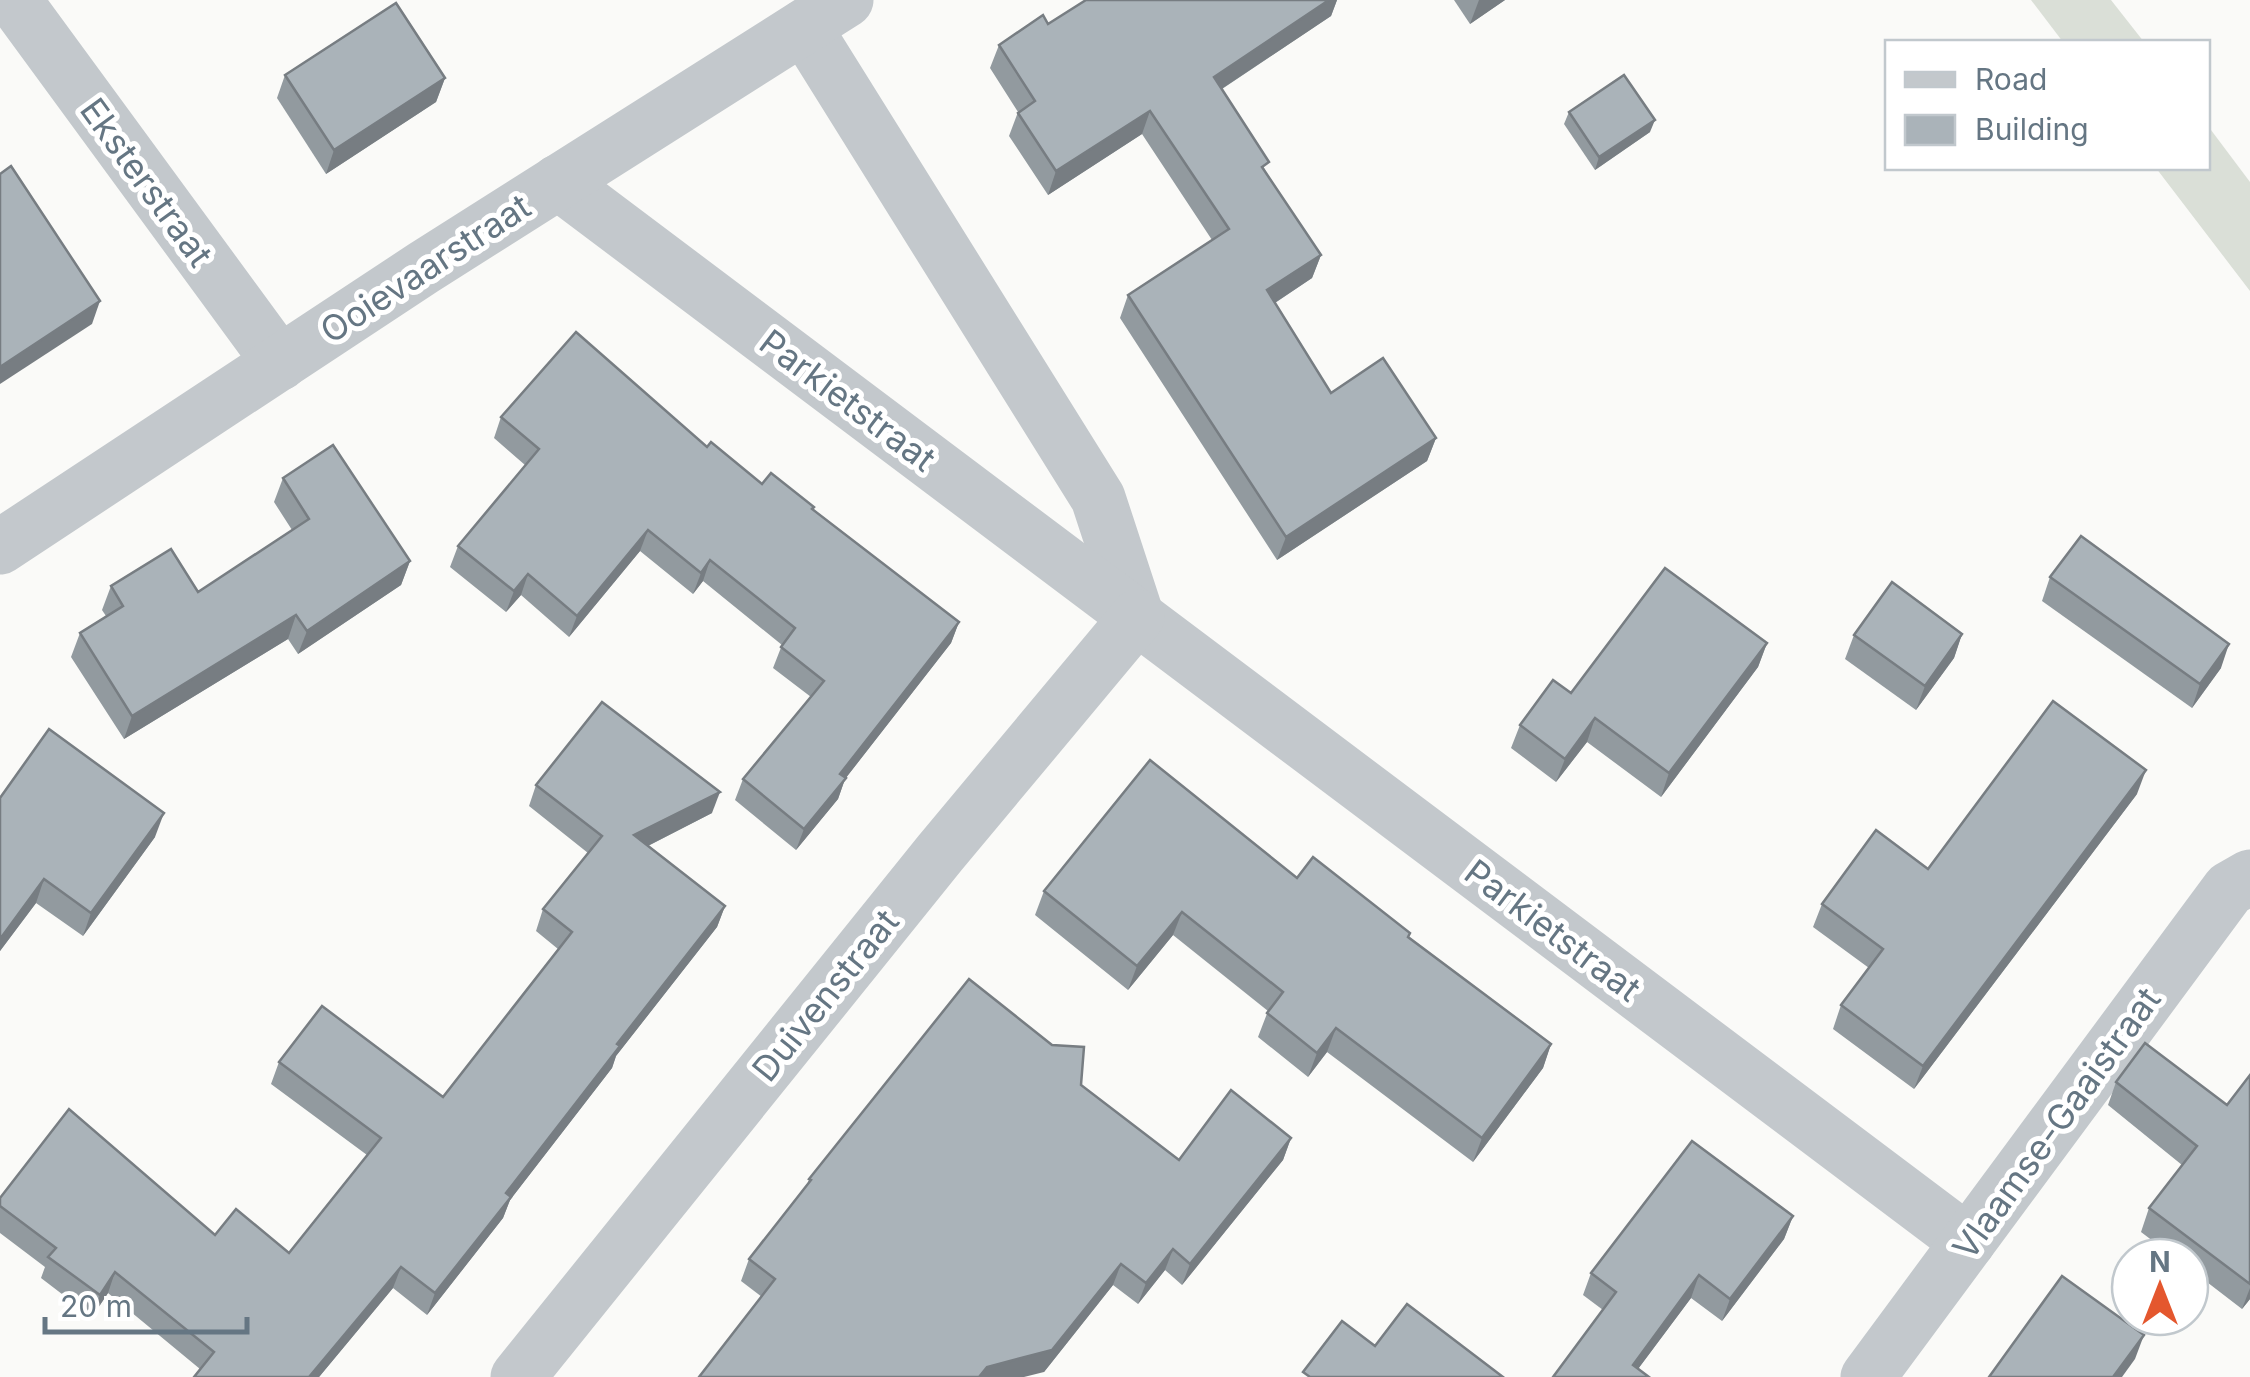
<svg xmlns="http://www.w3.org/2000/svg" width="2250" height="1377" font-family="Inter,sans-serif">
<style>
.green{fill:#dadfd7}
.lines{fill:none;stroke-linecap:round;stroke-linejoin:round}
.minor{stroke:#c3c8cc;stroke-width:55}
.wall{fill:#929a9f}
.shaded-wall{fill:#777d82}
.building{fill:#aab3b9;stroke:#777d82;stroke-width:2.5}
.labels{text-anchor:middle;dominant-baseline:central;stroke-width:10;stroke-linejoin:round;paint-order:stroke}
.street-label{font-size:35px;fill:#657683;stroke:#fff}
</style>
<rect width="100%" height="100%" fill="#fafaf8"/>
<g class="green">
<polygon points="2031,0 2111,0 2144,42 2063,42"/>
<polygon points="2208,126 2250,182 2250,291 2156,168 2208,168"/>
</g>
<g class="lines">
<g class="minor">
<polyline points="14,0 280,363"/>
<polyline points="804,27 1098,498 1137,617"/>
<polyline points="558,182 1968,1242"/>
<polyline points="0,547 423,268 846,0"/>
<polyline points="518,1377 940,853 1137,617"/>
<polyline points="1868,1377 2229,889 2250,877"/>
</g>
</g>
<g class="wall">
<polygon points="1086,0 1337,0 1331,16 1222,89 1266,172 1321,255 1312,278 1275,303 1331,393 1436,438 1427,461 1277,560 1120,318 1128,295 1212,240 1142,134 1048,195 1009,136 1018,112 990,68 999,45 1048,24"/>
<polygon points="1454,0 1505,0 1470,24"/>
<polygon points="285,75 445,78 436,102 326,174 277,98"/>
<polygon points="1569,112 1650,132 1595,170 1564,124"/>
<polygon points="501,417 707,447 762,484 813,509 959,622 951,643 845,779 838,799 796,850 735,800 743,779 811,697 773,668 782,645 703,581 693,594 640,551 569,637 521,595 506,612 450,567 458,546 525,465 494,438"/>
<polygon points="283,478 410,561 401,585 298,654 288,639 124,739 71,657 80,633 106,616 102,610 111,586 198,592 292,530 274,502"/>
<polygon points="2050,577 2221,668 2192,708 2042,601"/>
<polygon points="1962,634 1954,658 1916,710 1845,659 1854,635"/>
<polygon points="1767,643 1758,667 1661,797 1587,742 1556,782 1511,748 1520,725 1571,693"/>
<polygon points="536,785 712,813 648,846 725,906 717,927 616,1056 612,1068 510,1200 503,1218 427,1315 393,1288 319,1377 194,1377 200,1369 108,1293 92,1317 41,1278 45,1267 0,1233 0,1198 215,1235 289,1253 367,1155 271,1084 279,1062 443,1097 558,949 536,931 543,909 588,853 529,806"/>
<polygon points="2137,794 1914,1089 1833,1029 1841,1005 1869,968 1813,927 1822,904 1928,869"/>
<polygon points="0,798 155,837 83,936 36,903 0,951"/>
<polygon points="1297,878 1409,937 1551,1044 1543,1068 1473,1162 1327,1052 1308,1077 1258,1037 1268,1011 1173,935 1128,990 1035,915 1044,891"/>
<polygon points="2250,1075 2250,1299 2242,1309 2190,1269 2190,1257 2174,1257 2141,1232 2149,1208 2182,1165 2108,1105 2116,1082 2227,1105"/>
<polygon points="1081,1085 1179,1160 1291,1138 1283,1160 1182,1285 1165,1270 1138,1304 1113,1285 1044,1372 762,1297 741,1281 749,1259 807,1186 809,1179"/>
<polygon points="1793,1216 1784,1239 1722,1321 1691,1298 1638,1369 1553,1377 1603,1310 1583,1295 1591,1273"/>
</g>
<g class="shaded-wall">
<polygon points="1329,0 1337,0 1331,16 1205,100 1214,77"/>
<polygon points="1479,0 1505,0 1470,24"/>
<polygon points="445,78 436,102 326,174 334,150"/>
<polygon points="1150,111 1142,134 1048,195 1056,171"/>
<polygon points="1655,120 1650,132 1595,170 1599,157"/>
<polygon points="1321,255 1312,278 1258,314 1267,290"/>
<polygon points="100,301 92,324 0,384 0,367"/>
<polygon points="1436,438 1427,461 1277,560 1286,537"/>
<polygon points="648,530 640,551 569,637 577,616"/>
<polygon points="710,560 703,581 693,594 701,573"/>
<polygon points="410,561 401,585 298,654 307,631"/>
<polygon points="528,574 521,595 506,612 514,591"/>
<polygon points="296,615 288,639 124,739 132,716"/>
<polygon points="959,622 951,643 845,779 838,799 796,850 804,829 840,774"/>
<polygon points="1962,634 1954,658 1916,710 1925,686"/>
<polygon points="1767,643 1758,667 1661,797 1669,773"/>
<polygon points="2229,644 2221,668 2192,708 2200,684"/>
<polygon points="1595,718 1587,742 1556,782 1565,759"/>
<polygon points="2146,770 2137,794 1914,1089 1923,1066"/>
<polygon points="720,792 712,813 626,857 634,835"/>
<polygon points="164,813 155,837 83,936 91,913"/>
<polygon points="44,879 36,903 0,951 0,939"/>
<polygon points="725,906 717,927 616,1056 612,1068 510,1200 503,1218 427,1315 435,1293 506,1193 617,1044"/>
<polygon points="1182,912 1173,935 1128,990 1137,966"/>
<polygon points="1336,1028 1327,1052 1308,1077 1317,1053"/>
<polygon points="1551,1044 1543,1068 1473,1162 1482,1138"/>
<polygon points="1291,1138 1283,1160 1182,1285 1190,1264"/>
<polygon points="1793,1216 1784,1239 1722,1321 1730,1299"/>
<polygon points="1173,1249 1165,1270 1138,1304 1146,1283"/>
<polygon points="1121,1264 1113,1285 1044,1372 1024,1377 979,1377 987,1367"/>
<polygon points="401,1267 393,1288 319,1377 309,1377"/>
<polygon points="115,1272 108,1293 92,1317 100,1295"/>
<polygon points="1699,1275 1691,1298 1632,1377 1633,1365"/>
<polygon points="2250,1288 2250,1299 2242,1309"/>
<polygon points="2144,1335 2135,1359 2122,1377 2113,1377"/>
</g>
<g class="building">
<polygon points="1086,0 1329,0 1214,77 1269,162 1262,167 1321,255 1267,290 1331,393 1383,358 1436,438 1286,537 1128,295 1229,229 1150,111 1056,171 1018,113 1035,101 999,45 1043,15 1048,24"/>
<polygon points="396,3 445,78 334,150 285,75"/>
<polygon points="1624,75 1655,120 1599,157 1569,112"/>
<polygon points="11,166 100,301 0,367 0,174"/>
<polygon points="576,332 707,447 711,442 762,484 771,473 814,507 812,509 959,622 840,774 846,778 804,829 743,779 824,681 781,647 795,628 710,560 701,573 648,530 577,616 528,574 514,591 458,546 539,449 501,417"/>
<polygon points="333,445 410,561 307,631 296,615 132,716 80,633 123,606 111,586 171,549 198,592 309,519 283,478"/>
<polygon points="2081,536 2229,644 2200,684 2050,577"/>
<polygon points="1665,568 1767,643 1669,773 1595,718 1565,759 1520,725 1553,680 1571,693"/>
<polygon points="1892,582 1962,634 1925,686 1854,635"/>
<polygon points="2053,701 2146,770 1923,1066 1841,1005 1883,949 1822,904 1876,830 1928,869"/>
<polygon points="602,702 720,792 634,835 725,906 617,1044 620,1046 506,1193 511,1197 435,1293 401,1267 309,1377 194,1377 214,1352 115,1272 100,1295 48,1257 56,1248 0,1206 0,1198 69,1109 215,1235 236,1209 289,1253 381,1138 279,1062 322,1006 443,1097 572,932 543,909 602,836 536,785"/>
<polygon points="49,729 164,813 91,913 44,879 0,939 0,798"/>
<polygon points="1150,760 1297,878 1313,857 1410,933 1408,937 1551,1044 1482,1138 1336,1028 1317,1053 1267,1013 1283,992 1182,912 1137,966 1044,891"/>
<polygon points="969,979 1052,1045 1084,1047 1081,1085 1179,1160 1231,1090 1291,1138 1190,1264 1173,1249 1146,1283 1121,1264 1052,1350 987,1367 979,1377 699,1377 775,1279 749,1259 811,1180 809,1179"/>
<polygon points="2145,1043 2227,1105 2250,1075 2250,1284 2149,1208 2197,1146 2116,1082"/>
<polygon points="1692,1141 1793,1216 1730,1299 1699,1275 1633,1365 1649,1377 1553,1377 1616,1292 1591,1273"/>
<polygon points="2062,1276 2144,1335 2113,1377 1989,1377"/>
<polygon points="1407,1304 1503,1377 1310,1377 1303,1372 1342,1321 1375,1346"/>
</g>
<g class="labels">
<g class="street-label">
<text transform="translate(147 182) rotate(54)">Eksterstraat</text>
<text transform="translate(425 268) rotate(-33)">Ooievaarstraat</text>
<text transform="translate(848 400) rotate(37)">Parkietstraat</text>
<text transform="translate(1553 930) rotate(37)">Parkietstraat</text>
<text transform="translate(825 995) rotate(-51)">Duivenstraat</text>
<text transform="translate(2056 1123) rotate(-54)">Vlaamse-Gaaistraat</text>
</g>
</g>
<rect x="1885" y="40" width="325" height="130" fill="#ffffff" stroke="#c1c8cd" stroke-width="2.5"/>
<rect x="1905" y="72" width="50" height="15" fill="#c3c8cc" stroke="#c1c8cd" stroke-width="2.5"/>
<text x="1975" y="90" font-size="30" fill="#657683">Road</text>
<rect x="1905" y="115" width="50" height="30" fill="#aab3b9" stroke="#c1c8cd" stroke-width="2.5"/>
<text x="1975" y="140" font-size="30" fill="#657683">Building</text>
<g transform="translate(2160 1287)"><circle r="48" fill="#ffffff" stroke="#c1c8cd" stroke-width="2.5"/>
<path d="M0-8L18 38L0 25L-18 38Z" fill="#e4572e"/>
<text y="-15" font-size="28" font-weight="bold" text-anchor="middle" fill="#657683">N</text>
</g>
<path d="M45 1317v15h202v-15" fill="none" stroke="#657683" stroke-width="5"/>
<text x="60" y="1317" font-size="30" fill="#657683" stroke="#ffffff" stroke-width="8" paint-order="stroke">20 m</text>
</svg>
